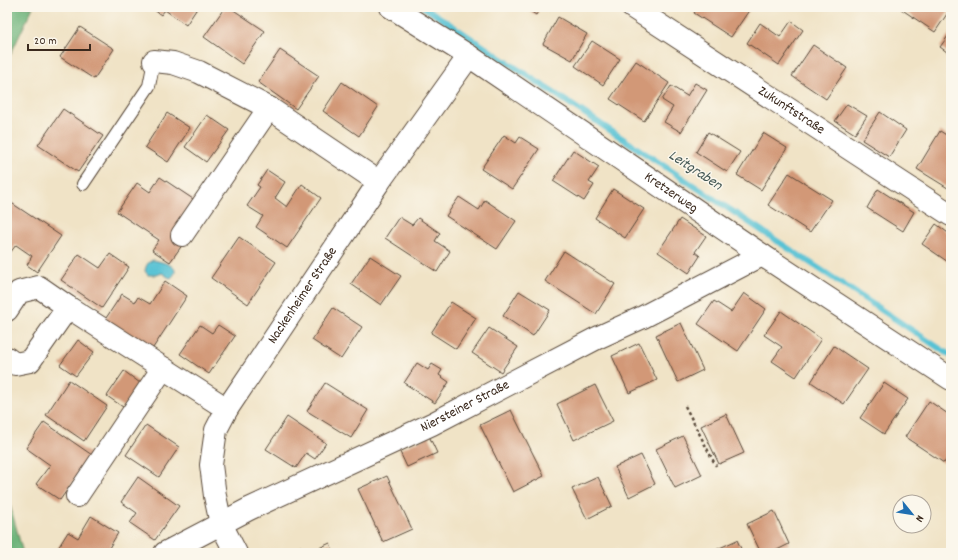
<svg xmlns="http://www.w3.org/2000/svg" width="958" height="560" font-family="Dekko,sans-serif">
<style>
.forest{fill:#6eb47a;stroke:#546f4c}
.water{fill:#58c2d4;stroke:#4a7679}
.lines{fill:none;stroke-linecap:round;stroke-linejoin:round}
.stream{stroke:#58c2d4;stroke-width:6}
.building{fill:#d29877}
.service-casing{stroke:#564637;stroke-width:14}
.minor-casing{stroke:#564637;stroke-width:24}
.path{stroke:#564637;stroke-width:2.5;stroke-dasharray:3 3;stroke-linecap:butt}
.service{stroke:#fff;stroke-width:12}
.minor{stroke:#fff;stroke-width:22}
.labels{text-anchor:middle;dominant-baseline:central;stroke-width:3;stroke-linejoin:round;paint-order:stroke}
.street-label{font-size:14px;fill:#3b2a1e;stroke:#fbf7ec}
.water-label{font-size:15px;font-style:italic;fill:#445855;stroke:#fbf7ec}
</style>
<rect width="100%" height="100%" fill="#fbf7ec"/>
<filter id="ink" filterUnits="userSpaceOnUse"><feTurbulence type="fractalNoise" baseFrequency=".025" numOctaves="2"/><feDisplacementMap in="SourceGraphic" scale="8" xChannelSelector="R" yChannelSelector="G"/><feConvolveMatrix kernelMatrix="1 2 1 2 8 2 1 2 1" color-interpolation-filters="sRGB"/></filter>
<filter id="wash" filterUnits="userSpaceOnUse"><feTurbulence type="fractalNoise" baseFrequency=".012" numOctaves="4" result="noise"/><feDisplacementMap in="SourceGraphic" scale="16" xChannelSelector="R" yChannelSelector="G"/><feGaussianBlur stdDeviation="0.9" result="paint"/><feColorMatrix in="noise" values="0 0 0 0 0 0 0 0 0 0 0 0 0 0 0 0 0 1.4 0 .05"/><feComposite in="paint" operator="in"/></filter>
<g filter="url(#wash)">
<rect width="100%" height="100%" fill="#f0e3c6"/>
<g class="forest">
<polygon points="7,7 33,7 7,62"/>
<polygon points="7,498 9,501 23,553 7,553"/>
</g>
<path class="water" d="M153 260C162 262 184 266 171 278L168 277 162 273 157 275H148L145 271C146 265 148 262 153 260Z"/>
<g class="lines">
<polyline class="stream" points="424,7 951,356"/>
</g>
<g id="blocks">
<g class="building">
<polygon points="150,7 198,7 186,25 165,10 161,15"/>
<polygon points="225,7 229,7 265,31 242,64 204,37"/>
<polygon points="524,7 541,7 536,15"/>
<polygon points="698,7 747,7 750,9 731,37 694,13"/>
<polygon points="902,7 951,7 951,8 935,32 901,9"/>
<polygon points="558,17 587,34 572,60 543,44"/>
<polygon points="791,21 803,30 779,65 747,43 760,23 780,37"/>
<polygon points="80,27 114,49 94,79 60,57"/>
<polygon points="951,32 951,55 940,47"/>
<polygon points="592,41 620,59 603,85 575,66"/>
<polygon points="813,45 847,68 826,99 792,76"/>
<polygon points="280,50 319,76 296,109 258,82"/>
<polygon points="636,61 669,83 644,121 610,99"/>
<polygon points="342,82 378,107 359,136 323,111"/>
<polygon points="695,83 707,90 681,132 664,122 673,107 662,100 671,86 687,96"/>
<polygon points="847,104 867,116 855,134 835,121"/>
<polygon points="63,109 103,136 78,172 38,145"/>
<polygon points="880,112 906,130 889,157 862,140"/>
<polygon points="167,113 190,128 168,162 145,147"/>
<polygon points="207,115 229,130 206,162 185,147"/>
<polygon points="940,131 951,138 951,190 917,169"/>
<polygon points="708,132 740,152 727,172 696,152"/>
<polygon points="763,133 787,148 761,190 737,175"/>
<polygon points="504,135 516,143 520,137 539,149 512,189 481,169"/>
<polygon points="573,150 599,167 589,182 594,185 584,201 553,181"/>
<polygon points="267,170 285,182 275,198 287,207 302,184 321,198 287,248 256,227 263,216 247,206 260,187 257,185"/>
<polygon points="789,173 832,200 810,232 768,205"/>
<polygon points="160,177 196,201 183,244 170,262 152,250 159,240 117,212 137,183 150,192"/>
<polygon points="613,189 644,209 625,238 595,218"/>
<polygon points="878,189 914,212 903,231 867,208"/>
<polygon points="459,197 479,210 485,200 516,221 497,249 446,216"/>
<polygon points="7,200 61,236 37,272 27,265 32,256 16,245 10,253 7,251"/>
<polygon points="399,217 412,225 418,218 440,233 435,241 450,251 437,272 385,238"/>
<polygon points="680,219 706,236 695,252 700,256 689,273 658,252"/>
<polygon points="936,224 951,235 951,264 922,244"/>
<polygon points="239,237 276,262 248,304 211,278"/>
<polygon points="564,251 615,284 596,314 545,281"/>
<polygon points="79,254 100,268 110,254 129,267 102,308 61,280"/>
<polygon points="370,256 401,276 381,305 351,284"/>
<polygon points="165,281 187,296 151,351 104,321 122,294 135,302 138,297 150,304"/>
<polygon points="519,291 550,310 533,336 503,316"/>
<polygon points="744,293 766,309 738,351 698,324 714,301 731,312"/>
<polygon points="451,302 476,318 456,349 431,333"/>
<polygon points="333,308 362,327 341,359 312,340"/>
<polygon points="781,311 821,339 796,377 772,361 782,347 764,335"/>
<polygon points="681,323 703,370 678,382 656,335"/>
<polygon points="200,325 212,333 218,325 235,336 209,374 180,354"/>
<polygon points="489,328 518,347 501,372 472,353"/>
<polygon points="78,340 94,352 76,376 60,365"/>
<polygon points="639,343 657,380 629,393 612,356"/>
<polygon points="834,346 868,369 844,404 811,382"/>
<polygon points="417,363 428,370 432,364 442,370 439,375 449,382 435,403 404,383"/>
<polygon points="124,371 140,383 123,407 107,396"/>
<polygon points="69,380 107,406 84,441 46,415"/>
<polygon points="325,383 368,410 351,438 307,411"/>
<polygon points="884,383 908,399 884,434 860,418"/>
<polygon points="595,385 613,421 574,440 557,404"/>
<polygon points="929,401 951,416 951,453 944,463 905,437"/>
<polygon points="511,410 544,476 513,492 480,425"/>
<polygon points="726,414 744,453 719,464 701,426"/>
<polygon points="287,417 326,443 315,459 306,453 296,468 266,449"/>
<polygon points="44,422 92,455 60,500 36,484 50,465 26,448"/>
<polygon points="146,425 179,447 159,477 126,455"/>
<polygon points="429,436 437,453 407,467 399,450"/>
<polygon points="683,436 702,475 675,488 656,449"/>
<polygon points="641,455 655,484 629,497 615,467"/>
<polygon points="387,476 412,529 383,542 358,489"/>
<polygon points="138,477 179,506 155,540 130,523 137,513 121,502"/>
<polygon points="598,477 612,506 587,519 572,489"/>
<polygon points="774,511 789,544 771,553 761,553 747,524"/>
<polygon points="91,516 118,533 106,553 55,553 68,532 78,538"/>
<polygon points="737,540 743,553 709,553"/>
<polygon points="330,543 334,553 308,553"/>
<polygon points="301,546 305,553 286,553"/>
</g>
</g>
</g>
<g filter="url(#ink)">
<use href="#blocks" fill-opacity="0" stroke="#564637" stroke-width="1"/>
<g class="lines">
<defs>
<polyline id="service" points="83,184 149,86 154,61"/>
<g id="minor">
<path id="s1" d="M391 7 469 56 762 255 951 379"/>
<path id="s2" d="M632 7 951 215"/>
<polyline points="154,61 173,63 199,72 269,108 379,182"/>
<polyline points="182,235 269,108"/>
<polyline points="7,310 19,292 39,287 68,307 227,409"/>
<polyline points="7,358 15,364 30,361 68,307"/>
<polyline points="77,496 163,368"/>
<path id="s3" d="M165 553 249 509 432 424 597 338 643 317 762 255"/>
<path id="s4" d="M236 553 221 524 215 496 211 465 216 430 227 409 379 182 469 56"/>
</g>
</defs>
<use href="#service" class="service-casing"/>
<use href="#minor" class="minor-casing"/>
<polyline class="path" points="685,406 716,466"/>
<use href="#service" class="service"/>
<use href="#minor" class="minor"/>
</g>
</g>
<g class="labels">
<g class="street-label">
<text stroke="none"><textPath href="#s2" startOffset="190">Zukunftstraße</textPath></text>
<text stroke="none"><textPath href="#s1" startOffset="336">Kretzerweg</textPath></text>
<text stroke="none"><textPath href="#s4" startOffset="288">Nackenheimer Straße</textPath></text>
<text stroke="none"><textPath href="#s3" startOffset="334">Niersteiner Straße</textPath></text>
</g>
<g class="water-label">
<text transform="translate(695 171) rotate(33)">Leitgraben</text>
</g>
</g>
<rect width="958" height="560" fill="none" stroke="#fbf7ec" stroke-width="24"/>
<g transform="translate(912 514) rotate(120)"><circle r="19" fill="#fbf7ec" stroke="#aea59a"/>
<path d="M0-3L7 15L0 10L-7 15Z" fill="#1f6fb2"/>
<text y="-6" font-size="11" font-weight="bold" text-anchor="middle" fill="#3b2a1e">N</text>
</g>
<path d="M28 44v6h62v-6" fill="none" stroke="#3b2a1e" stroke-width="2"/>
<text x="34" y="44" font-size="12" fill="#3b2a1e" stroke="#fbf7ec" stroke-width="3" paint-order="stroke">20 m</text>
</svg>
